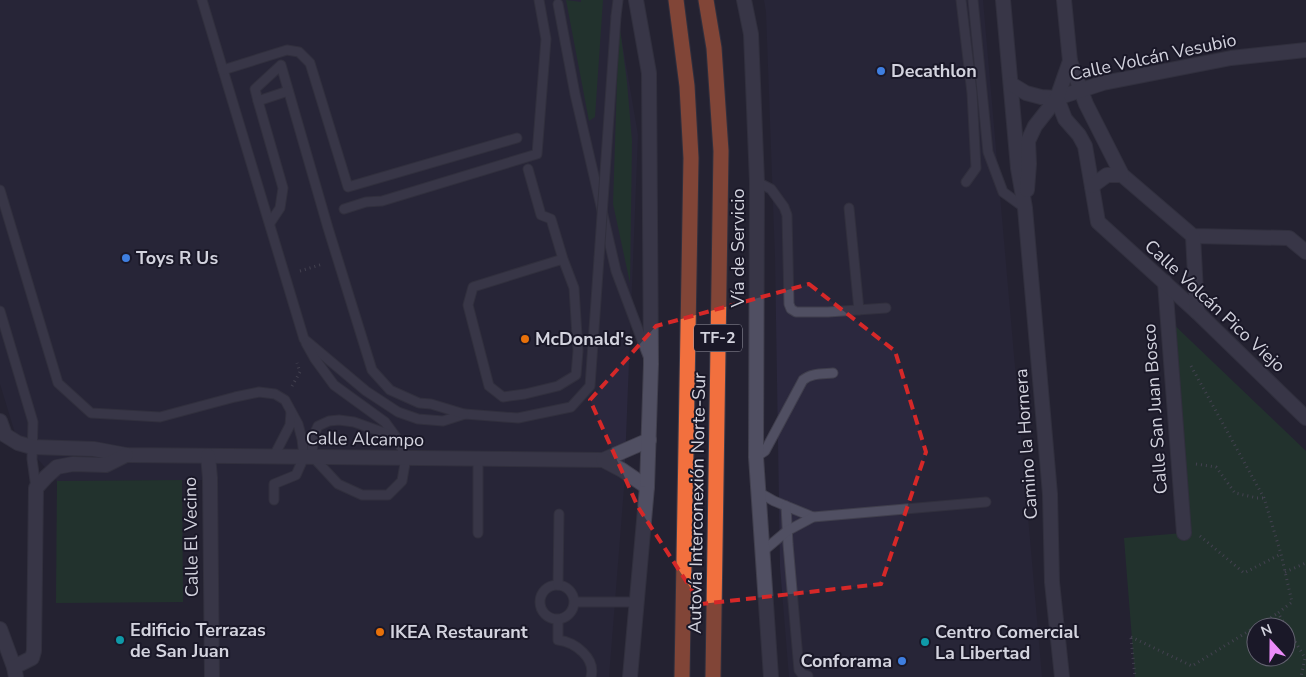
<svg xmlns="http://www.w3.org/2000/svg" width="1306" height="677" font-family="'Nunito Sans',sans-serif">
<style>
.built{fill:#2b283e}
.green{fill:#204529;fill-rule:evenodd}
.lines{fill:none;stroke-linecap:round;stroke-linejoin:round}
.service-casing{stroke:#403f4d;stroke-width:11}
.pedestrian-casing{stroke:#403f4d;stroke-width:16}
.minor-casing{stroke:#403f4d;stroke-width:16}
.tertiary-casing{stroke:#403f4d;stroke-width:16}
.motorway-casing{stroke:#403f4d;stroke-width:17}
.path{stroke:#686775;stroke-width:3;stroke-dasharray:1 4;stroke-linecap:butt}
.service{stroke:#504f62;stroke-width:9}
.pedestrian{stroke:#504f62;stroke-width:14}
.minor{stroke:#504f62;stroke-width:14}
.tertiary{stroke:#504f62;stroke-width:14}
.motorway{stroke:#f2703e;stroke-width:15}
.service-bridge-casing{stroke:#403f4d;stroke-width:11;stroke-linecap:butt}
.service-bridge{stroke:#504f62;stroke-width:9}
.marked{fill:none;stroke:#d62828;stroke-width:4;stroke-dasharray:10 6;stroke-linejoin:round}
.shop-dot{fill:#3f7fe0;stroke:#1a1828;stroke-width:2}
.food-dot{fill:#e8710a;stroke:#1a1828;stroke-width:2}
.culture-dot{fill:#0f9aa8;stroke:#1a1828;stroke-width:2}
.labels{text-anchor:middle;dominant-baseline:central;stroke-width:4;stroke-linejoin:round;paint-order:stroke}
.shield{fill:#1a1828;stroke:#9c9ba7;stroke-width:1}
.shield-label{font-size:16px;font-weight:bold;fill:#d3d3de}
.street-label{font-size:18px;fill:#d3d3de;stroke:#1a1828}
.poi-label{font-size:18px;font-weight:bold;fill:#d3d3de;stroke:#1a1828;text-anchor:start}
</style>
<rect width="100%" height="100%" fill="#242232"/>
<g class="built">
<polygon points="0,0 615,0 638,135 624,488 609,677 206,677 203,480 57,481 15,433 0,384"/>
<polygon points="764,0 983,0 1042,677 789,677 780,567 775,257 766,12"/>
</g>
<g class="green">
<polygon points="566,0 581,2 581,0 603,0 595,117 589,121"/>
<polygon points="619,21 627,82 632,141 630,283 613,204"/>
<path d="M1169 320 1306 451V677H1135L1124 538 1183 533ZM1256 627H1286V657H1256Z"/>
<polygon points="182,480 183,602 56,603 57,481"/>
</g>
<g class="lines">
<defs>
<g id="service">
<polyline points="202,0 304,339 366,391 398,412 418,419 443,421 465,414 518,418 571,407 590,386 599,258"/>
<polyline points="961,0 972,93 976,168 966,182"/>
<polyline points="973,0 988,152 1003,192 1025,208"/>
<polyline points="558,4 575,94 616,271 648,356"/>
<polyline points="616,16 618,0"/>
<polyline points="223,70 287,50 299,52 310,63 348,187 517,138"/>
<polyline points="258,101 255,89 281,65 328,228 372,370 390,390 419,403 431,404 464,414"/>
<polyline points="528,169 541,215 551,219 563,259 574,288 578,351 576,375 558,386 525,394 503,397 489,386 468,305 473,287 563,259"/>
<polyline points="757,182 771,189 784,207 787,215 789,304 791,309 796,312 828,312 886,308"/>
<polyline points="0,190 58,383 91,413 160,417 235,397 259,392 275,394 285,400 298,424 302,439 304,457 296,475 274,484 274,500"/>
<polyline points="849,208 859,310"/>
<polyline points="344,209 366,202 382,201 537,154 546,39 539,0"/>
<polyline points="270,223 280,208 283,188 258,101 288,91"/>
<polyline points="0,311 33,422 32,459 36,488"/>
<polyline points="306,343 315,359 334,385 385,422 396,437"/>
<polygon points="339,420 354,422 396,437 400,444 406,458 403,475 402,481 388,495 362,495 338,484 313,457 312,439 318,426 329,421"/>
<polyline points="274,456 290,425 291,412"/>
<path d="M756 457 765 451 803 380C811 373 822 374 833 373"/>
<polyline points="478,459 478,533"/>
<polyline points="758,492 774,501 813,517"/>
<polyline points="786,506 788,544 799,670 802,674 808,676"/>
<polyline points="762,552 787,531 813,517 986,502"/>
<circle cx="557" cy="602" r="17"/>
<polyline points="558,585 559,514"/>
<polyline points="575,602 638,602"/>
<path d="M558 620V640C575 642 596 658 591 677"/>
</g>
<polyline id="pedestrian" points="1165,282 1184,533"/>
<g id="minor">
<polyline points="1003,0 1018,168 1025,208 1050,494 1052,582 1062,677"/>
<polyline points="1070,61 1086,104 1122,175 1193,236 1289,238 1306,252"/>
<polyline points="1011,84 1026,93 1041,97 1057,98 1103,83 1231,58 1306,50"/>
<polyline points="1057,98 1065,119 1079,135 1085,146 1098,222 1197,312 1306,418"/>
<polyline points="1092,186 1107,175 1122,175"/>
<polyline points="1027,190 1029,164 1028,141 1035,126 1057,98 1070,61 1064,0"/>
<polyline points="1193,236 1197,312"/>
<polyline points="0,421 5,435 18,443 32,447 94,449 126,455 603,460 649,440"/>
<polyline points="208,456 210,478 212,677"/>
<polyline points="603,460 622,470 647,487"/>
<polyline points="0,629 14,667 16,677"/>
<polyline points="14,667 32,658 34,651 36,488 46,477 57,467 73,464 106,465 126,455"/>
</g>
<g id="tertiary">
<polyline points="744,0 751,34 757,182 756,457 771,677"/>
<polyline points="630,677 647,487 651,364 649,73 636,0"/>
</g>
<g id="motorway">
<polyline points="676,0 687,86 691,158 682,677"/>
<polyline points="706,0 714,48 721,151 713,677"/>
</g>
</defs>
<use href="#service" class="service-casing"/>
<use href="#pedestrian" class="pedestrian-casing"/>
<use href="#minor" class="minor-casing"/>
<use href="#tertiary" class="tertiary-casing"/>
<use href="#motorway" class="motorway-casing"/>
<g class="path">
<polyline points="300,271 323,264"/>
<polyline points="1191,366 1264,498 1281,554 1292,602 1278,613 1305,658 1301,677"/>
<polyline points="292,386 300,372 297,363"/>
<polyline points="1196,464 1216,467 1235,493 1257,498 1263,498"/>
<polyline points="1200,536 1244,573 1281,554"/>
<polyline points="1285,572 1306,563"/>
<polyline points="1131,637 1192,666 1278,613"/>
<polyline points="1131,638 1135,677"/>
</g>
<use href="#service" class="service"/>
<use href="#pedestrian" class="pedestrian"/>
<use href="#minor" class="minor"/>
<use href="#tertiary" class="tertiary"/>
<use href="#motorway" class="motorway"/>
<defs>
<polyline id="service-bridge" points="599,258 616,16"/>
</defs>
<use href="#service-bridge" class="service-bridge-casing"/>
<use href="#service-bridge" class="service-bridge"/>
</g>
<path d="M0 0H1306V677H0ZM809 284 895 351 926 452 881 584 701 604 638 507 590 400 656 326Z" fill="#242232" fill-opacity=".55" fill-rule="evenodd"/>
<path class="marked" d="M809 284 895 351 926 452 881 584 701 604 638 507 590 400 656 326Z"/>
<g class="shop-dot">
<circle cx="881" cy="71" r="5"/>
<circle cx="126" cy="258" r="5"/>
<circle cx="902" cy="661" r="5"/>
</g>
<g class="food-dot">
<circle cx="525" cy="339" r="5"/>
<circle cx="380" cy="632" r="5"/>
</g>
<g class="culture-dot">
<circle cx="120" cy="640" r="5"/>
<circle cx="925" cy="642" r="5"/>
</g>
<g class="labels">
<rect class="shield" x="694" y="324.5" width="48" height="27" rx="4"/>
<g class="shield-label">
<text x="718" y="338">TF-2</text>
</g>
<g class="street-label">
<text transform="translate(1153 57) rotate(-12)">Calle Volcán Vesubio</text>
<text transform="translate(738 248) rotate(-90)">Vía de Servicio</text>
<text transform="translate(1215 306) rotate(43)">Calle Volcán Pico Viejo</text>
<text transform="translate(1155 409) rotate(-94)">Calle San Juan Bosco</text>
<text transform="translate(365 439) rotate(1)">Calle Alcampo</text>
<text transform="translate(1026 444) rotate(-94)">Camino la Hornera</text>
<text transform="translate(697 503) rotate(-89)">Autovía Interconexión Norte-Sur</text>
<text transform="translate(191 537) rotate(-91)">Calle El Vecino</text>
</g>
<g class="poi-label">
<text x="891" y="71">Decathlon</text>
<text x="136" y="258">Toys R Us</text>
<text x="535" y="339">McDonald's</text>
<text x="130" y="630">Edificio Terrazas<tspan x="130" dy="21">de San Juan</tspan></text>
<text x="390" y="632">IKEA Restaurant</text>
<text x="935" y="632">Centro Comercial<tspan x="935" dy="21">La Libertad</tspan></text>
<text x="892" y="661" text-anchor="end">Conforama</text>
</g>
</g>
<g transform="translate(1271 642) rotate(339)"><circle r="24" fill="#1a1828" stroke="#646371"/>
<path d="M0-4L9 19L0 12L-9 19Z" fill="#ec8cfa"/>
<text y="-8" font-size="14" font-weight="bold" text-anchor="middle" fill="#d3d3de">N</text>
</g>
</svg>
